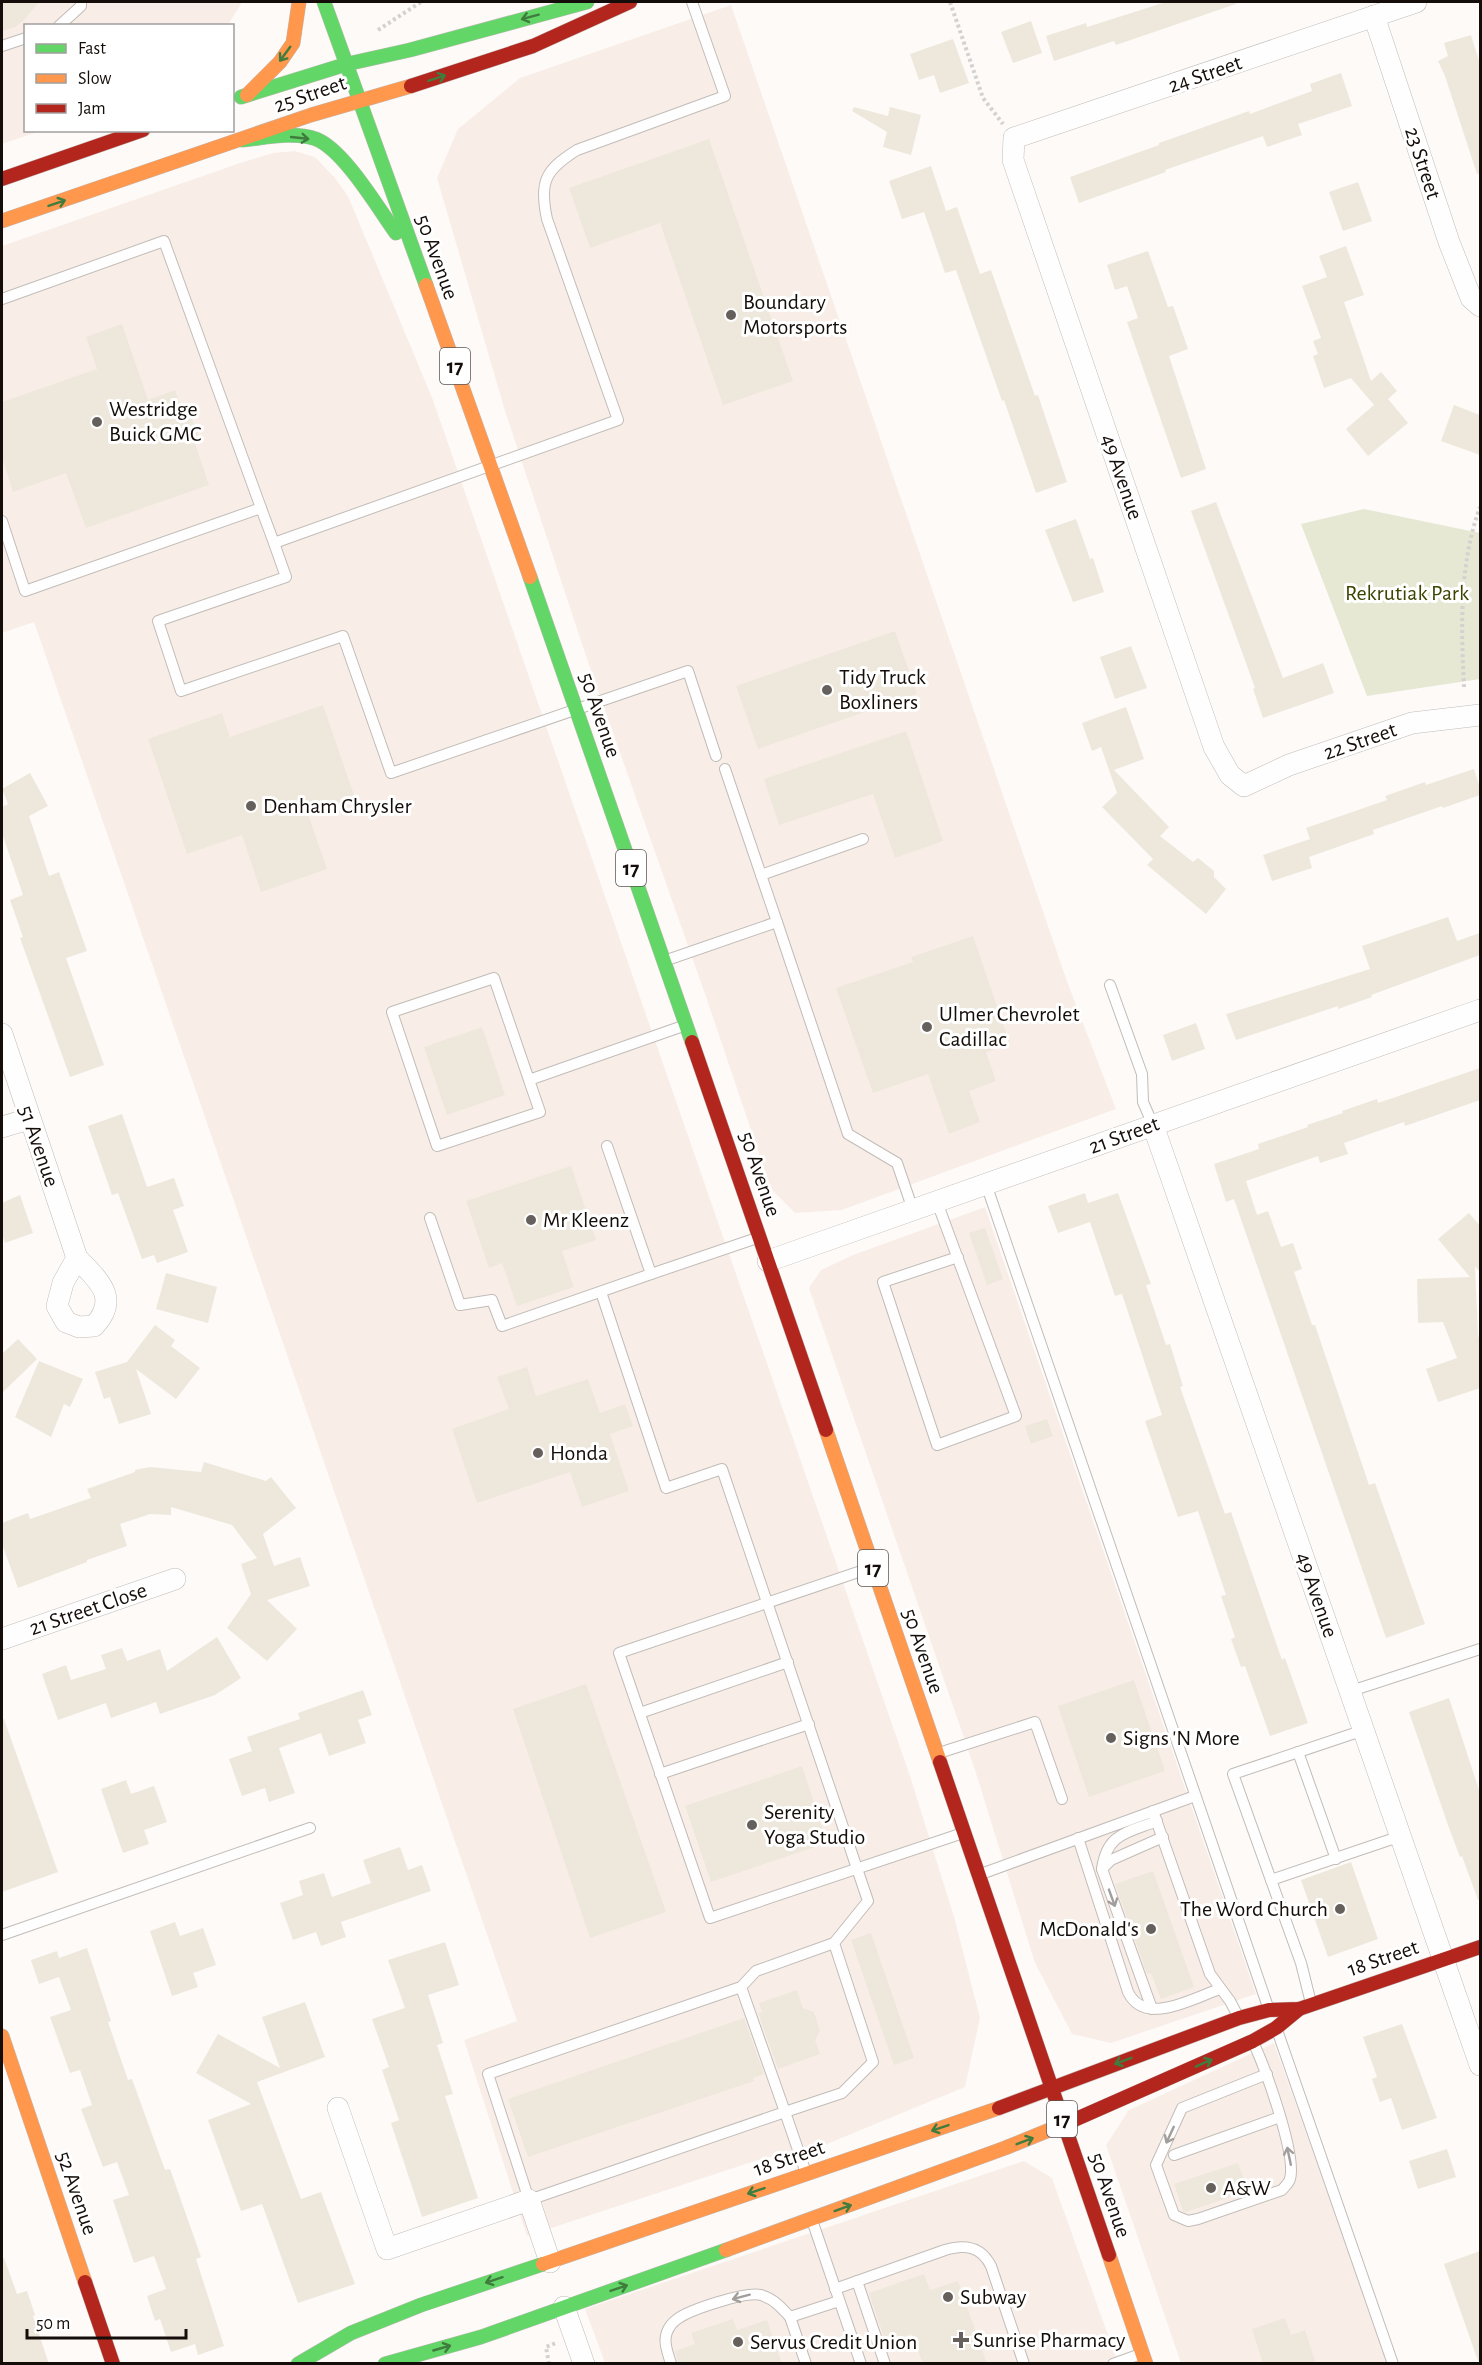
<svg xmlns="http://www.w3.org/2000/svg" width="1482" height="2365" font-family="'Alegreya Sans',sans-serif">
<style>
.built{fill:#f9eee7}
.green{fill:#e6e8d4}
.building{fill:#eee8dc}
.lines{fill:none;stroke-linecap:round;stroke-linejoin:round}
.lane-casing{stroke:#c1bcb8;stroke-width:12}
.street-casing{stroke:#c1bcb8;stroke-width:22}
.fast-casing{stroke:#c1bcb8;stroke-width:15}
.slow-casing{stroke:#c1bcb8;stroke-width:15}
.jam-casing{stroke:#c1bcb8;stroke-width:15}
.path{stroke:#d3d2d1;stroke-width:4;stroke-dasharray:3 3;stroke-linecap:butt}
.lane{stroke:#fffefe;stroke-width:10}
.street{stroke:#fffefe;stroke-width:21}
.fast{stroke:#63d668;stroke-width:14}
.slow{stroke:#ff974d;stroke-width:14}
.jam{stroke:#b3261e;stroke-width:14}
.oneway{stroke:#407c3d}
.oneway2{stroke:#a19e9c}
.poi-dot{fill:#66605d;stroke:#fff;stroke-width:2}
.labels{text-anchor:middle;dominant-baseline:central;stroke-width:6;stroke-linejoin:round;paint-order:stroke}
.shield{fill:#fff;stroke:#5b5653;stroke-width:1.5}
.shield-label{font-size:21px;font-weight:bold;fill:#150d09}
.street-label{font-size:22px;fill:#150d09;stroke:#fff}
.poi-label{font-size:22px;fill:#150d09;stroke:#fff;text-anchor:start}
.park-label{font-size:22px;fill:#3c4500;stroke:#fff}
</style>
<rect width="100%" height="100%" fill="#fdfaf8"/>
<g class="built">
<polygon points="2,2 242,2 228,25 26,26 26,130 40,131 2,144"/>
<polygon points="731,5 1068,984 1116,1109 842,1210 795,1213 771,1189 706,997 586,656 505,411 437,178 458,129 520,78"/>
<polygon points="295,151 315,157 335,178 348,196 433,400 910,1776 955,1920 980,2018 965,2087 827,2144 761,2159 527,2236 464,2040 517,2021 34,622 2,633 2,246 240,163 273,153"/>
<polygon points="985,1207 1256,1994 1111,2043 1072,2034 1035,1963 975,1770 809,1288 821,1270 853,1255"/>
<polygon points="1274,2043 1359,2281 1387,2363 1181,2363 1106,2145 1129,2110"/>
<polygon points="1024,2161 1052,2178 1118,2363 605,2363 585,2309"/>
</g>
<polygon class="green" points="1364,509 1480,533 1480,679 1367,696 1301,524"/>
<g class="building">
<polygon points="2,2 39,2 24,20 15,27 2,31"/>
<polygon points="1166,2 1236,2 1236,4 1116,45 1114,41 1054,61 1046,36 1086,23 1087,27"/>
<polygon points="1031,21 1042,53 1013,63 1001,32"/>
<polygon points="1471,35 1480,64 1480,173 1477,174 1445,76 1438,61 1448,56 1444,43"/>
<polygon points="953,39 969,83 940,93 934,75 919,80 910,54"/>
<polygon points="1341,73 1352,106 1298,124 1302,135 1267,147 1263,136 1165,170 1166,172 1079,203 1070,177 1159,145 1159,143 1196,130 1249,111 1250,114 1312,91 1310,84"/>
<polygon points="854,107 888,116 890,107 921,115 911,155 883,147 887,132 852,111"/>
<polygon points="709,139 793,381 723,405 660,223 590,248 569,188"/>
<polygon points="931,166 946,211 957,207 980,274 991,270 1035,396 1038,395 1067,482 1036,493 1004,400 1002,401 956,270 945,273 924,212 902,219 889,181"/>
<polygon points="1358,182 1372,221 1343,231 1329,192"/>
<polygon points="1346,246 1364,295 1344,302 1371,381 1381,372 1397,391 1388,399 1408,423 1368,456 1346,429 1374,405 1351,378 1324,388 1313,356 1318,354 1313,341 1321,338 1302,286 1327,277 1319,256"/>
<polygon points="1148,251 1168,307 1173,306 1188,349 1169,356 1206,469 1181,478 1127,322 1138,318 1127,286 1115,290 1107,265"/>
<polygon points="122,324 148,400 175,390 181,407 187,405 198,436 193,438 209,485 86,528 66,473 13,492 2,457 2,402 97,369 86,337"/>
<polygon points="1454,405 1480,415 1480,455 1441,441"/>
<polygon points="1216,502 1283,678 1323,663 1334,693 1263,718 1253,689 1255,688 1191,511"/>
<polygon points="1076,519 1090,559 1093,558 1104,592 1073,602 1045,530"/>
<polygon points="895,631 917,694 758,749 736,686"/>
<polygon points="1131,646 1147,688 1115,699 1100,657"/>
<polygon points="323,705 355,798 308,814 327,869 261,892 242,835 187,854 148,739 222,713 230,737"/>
<polygon points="1126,707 1144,759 1114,770 1169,827 1160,836 1193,862 1198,858 1214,871 1214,877 1226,889 1206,914 1147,865 1153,859 1102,807 1117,793 1101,747 1092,751 1082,723"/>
<polygon points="906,731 943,841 895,858 873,794 779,825 764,779"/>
<polygon points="1474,769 1480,788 1480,795 1443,808 1442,806 1373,830 1374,834 1309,857 1312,868 1272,881 1263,855 1310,839 1306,828 1387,800 1385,796 1425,782 1426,785"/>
<polygon points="30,773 48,806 29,816 49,876 59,872 87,951 66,958 104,1065 70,1077 20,938 23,937 10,900 23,895 2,833 2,807 8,804 2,789"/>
<polygon points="1448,917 1457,941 1480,933 1480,955 1371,995 1372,997 1338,1009 1338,1006 1236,1040 1226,1014 1370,969 1362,946"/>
<polygon points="973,936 1010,1044 986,1052 996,1081 969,1091 980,1122 949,1134 928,1074 873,1093 836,988 913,962 911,957"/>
<polygon points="1196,1023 1205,1049 1172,1061 1163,1035"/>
<polygon points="482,1027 505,1095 447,1115 424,1047"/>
<polygon points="1480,1068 1480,1100 1405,1126 1404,1122 1344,1143 1348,1154 1320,1163 1318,1156 1246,1181 1257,1215 1268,1211 1281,1247 1293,1243 1302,1269 1294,1272 1312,1325 1315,1325 1369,1485 1375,1483 1425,1624 1386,1638 1234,1199 1226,1202 1214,1164 1259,1149 1258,1144 1308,1127 1307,1125 1343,1113 1342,1111 1377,1099 1378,1103"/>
<polygon points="122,1114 147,1187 174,1178 184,1206 173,1210 188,1252 157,1263 154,1255 142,1259 118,1193 112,1195 88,1126"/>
<polygon points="571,1166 596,1240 562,1251 574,1287 517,1306 502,1263 489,1268 466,1201"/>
<polygon points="1085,1193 1088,1203 1118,1193 1151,1284 1146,1285 1166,1345 1170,1344 1183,1386 1180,1387 1225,1514 1231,1512 1282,1660 1285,1658 1308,1723 1270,1736 1245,1666 1241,1667 1231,1639 1235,1637 1221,1596 1226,1595 1198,1511 1178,1517 1145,1421 1162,1415 1122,1294 1115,1296 1090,1222 1058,1233 1048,1206"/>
<polygon points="20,1195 33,1233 5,1243 2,1234 2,1203"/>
<polygon points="1469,1213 1480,1226 1480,1272 1475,1266 1478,1335 1480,1342 1480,1388 1438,1402 1426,1369 1457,1358 1443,1322 1418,1323 1417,1279 1470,1277 1438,1239"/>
<polygon points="985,1228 1003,1279 987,1285 969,1233"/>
<polygon points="166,1273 217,1287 208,1323 156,1309"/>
<polygon points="155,1325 175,1340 171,1346 200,1368 176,1399 136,1369 151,1414 119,1424 110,1397 104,1399 95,1372 127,1362"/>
<polygon points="18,1339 37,1359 2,1393 2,1354"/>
<polygon points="39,1361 83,1379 70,1407 64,1404 51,1437 15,1417"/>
<polygon points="527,1367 536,1396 588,1379 600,1413 625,1404 633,1426 610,1434 629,1491 582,1507 570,1472 477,1503 452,1429 509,1409 497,1377"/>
<polygon points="1047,1419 1053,1436 1031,1444 1025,1426"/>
<polygon points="204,1462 266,1481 271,1477 296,1508 263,1534 274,1566 300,1557 310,1586 267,1600 297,1629 267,1661 227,1628 251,1594 241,1564 257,1558 232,1525 171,1507 171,1515 150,1514 120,1524 127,1546 87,1560 87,1562 18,1588 2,1544 2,1523 28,1513 30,1519 91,1498 87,1489 135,1472 135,1470 150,1467 201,1472"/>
<polygon points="217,1637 241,1678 215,1695 160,1714 156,1702 111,1718 106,1703 58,1720 42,1674 66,1665 71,1680 106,1669 101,1655 122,1648 127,1661 160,1649 167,1671"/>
<polygon points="1134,1680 1165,1771 1089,1797 1058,1706"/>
<polygon points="586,1684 666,1912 590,1938 513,1709"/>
<polygon points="363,1690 372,1715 358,1720 366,1743 329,1756 321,1733 279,1748 295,1793 269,1802 265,1788 242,1796 229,1759 252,1751 247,1737 300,1719 298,1713"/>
<polygon points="1449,1698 1480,1793 1480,1900 1478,1900 1462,1856 1460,1857 1448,1825 1409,1712"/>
<polygon points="4,1719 58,1872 2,1892 2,1720"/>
<polygon points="802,1766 827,1843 711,1882 685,1806"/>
<polygon points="126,1780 131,1794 154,1786 167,1822 144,1830 149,1844 123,1853 101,1789"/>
<polygon points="400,1847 408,1870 422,1865 431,1891 341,1922 346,1937 321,1946 316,1932 293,1940 280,1903 303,1895 299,1881 324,1873 332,1897 371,1883 363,1860"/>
<polygon points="1351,1862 1378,1939 1328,1957 1301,1880"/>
<polygon points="1153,1871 1194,1987 1161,1999 1151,1973 1147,1974 1115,1884"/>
<polygon points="175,1922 180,1936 203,1928 216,1965 193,1973 198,1987 172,1996 150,1931"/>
<polygon points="871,1933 914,2058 894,2065 851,1940"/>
<polygon points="445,1942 459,1985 428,1995 443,2043 437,2045 453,2094 445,2096 478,2198 422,2217 391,2123 399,2120 382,2070 389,2067 372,2019 405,2008 388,1960"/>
<polygon points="87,1948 111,2021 108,2022 128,2080 132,2079 165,2170 170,2169 201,2257 196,2259 224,2346 198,2355 195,2344 171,2352 160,2319 155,2321 147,2296 166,2289 154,2256 134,2263 113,2200 129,2195 117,2162 103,2167 81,2109 92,2105 80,2070 70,2073 50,2017 71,2010 59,1977 39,1984 31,1960 57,1951 59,1958"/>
<polygon points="797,1990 803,2008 814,2012 820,2031 815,2040 820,2054 778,2069 758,2013 762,2012 759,2003"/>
<polygon points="305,2002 325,2057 257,2082 301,2199 321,2192 355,2284 298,2303 262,2204 241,2211 208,2120 251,2104 196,2073 218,2034 280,2068 262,2017"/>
<polygon points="744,2018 764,2074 753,2078 754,2081 528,2157 508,2099"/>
<polygon points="1402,2024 1437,2118 1402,2130 1391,2098 1380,2102 1372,2079 1377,2077 1363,2037"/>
<polygon points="1447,2149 1456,2177 1418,2189 1409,2161"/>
<polygon points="1238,2163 1248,2191 1186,2212 1183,2211 1174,2184"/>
<polygon points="1480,2251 1480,2361 1478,2361 1444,2264"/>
<polygon points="2,2258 4,2258 17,2294 27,2291 35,2315 33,2316 49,2364 2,2364"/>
<polygon points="924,2274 930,2290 958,2281 987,2364 923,2364 912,2334 886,2343 869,2293"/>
<polygon points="1285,2318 1291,2335 1305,2330 1316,2364 1263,2364 1252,2329"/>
<polygon points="733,2319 737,2330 767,2320 782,2364 678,2364 675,2351 695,2344 691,2333"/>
</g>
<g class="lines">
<defs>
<g id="lane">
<polyline points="59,26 81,6 81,2"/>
<polyline points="2,46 26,38"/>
<polyline points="2,299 164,241 261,508"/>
<path d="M2 521 25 591 261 508 274 543 618 420 547 219C539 182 545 170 577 150L725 96 692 2"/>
<polyline points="274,543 286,577 158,621 181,691 343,636 391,773 688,671 716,756"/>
<polyline points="761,875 863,839"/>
<polyline points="777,922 848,1134 897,1163 913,1210"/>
<polyline points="667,960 777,922 725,769"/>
<polyline points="1110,985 1142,1074 1143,1102 1153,1125"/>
<polyline points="529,1080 540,1112 437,1146 392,1012 494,978 529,1080 683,1026"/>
<polyline points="607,1146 651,1274 757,1238"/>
<polyline points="986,1184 1268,2007"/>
<polyline points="937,1202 1016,1416 937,1445 883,1282 958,1257"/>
<polyline points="430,1218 460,1305 492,1300 502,1326 651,1274"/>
<polyline points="601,1292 666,1488 722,1469 868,1901 834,1943 756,1971 741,1987 488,2074 529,2200 785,2112 741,1987"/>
<polyline points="870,1568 619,1653 710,1918 960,1834"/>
<polyline points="1351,1691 1480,1649"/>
<polyline points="640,1713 788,1662"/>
<polyline points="1298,1752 1336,1859"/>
<polyline points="939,1753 1035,1722 1062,1799"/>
<polyline points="660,1774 809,1724"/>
<polyline points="1153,1811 1210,1974 1230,2001 1239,2018"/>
<path d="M1078 1838 1128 1992C1145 2027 1193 1998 1220 1989"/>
<path d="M1102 1869C1107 1833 1127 1833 1157 1821"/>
<polyline points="981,1874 1195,1796"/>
<polyline points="1271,1880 1233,1774 1364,1730"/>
<polyline points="2,1935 310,1828"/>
<polyline points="1311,2003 1301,1963 1271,1880 1401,1836"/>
<polyline points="1152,2009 1102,1869 1111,1860 1163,1837"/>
<polyline points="1277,2030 1393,2364"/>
<path d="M1254 2044C1265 2068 1297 2155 1290 2179 1289 2183 1285 2186 1282 2190L1198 2219 1188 2221 1174 2215 1156 2165 1182 2108 1267 2074"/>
<polyline points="1174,2155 1280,2117"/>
<polyline points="806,2173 785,2112 842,2093 873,2062 834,1943"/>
<polyline points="812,2220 861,2364"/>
<polyline points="857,2281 885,2364"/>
<path d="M835 2289 945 2250C965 2244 981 2246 991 2266L1024 2364"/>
<path d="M671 2364C668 2353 663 2342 667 2332 669 2327 672 2323 676 2320 688 2310 746 2291 761 2295 774 2299 781 2307 790 2317"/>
<polyline points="806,2364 790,2317 839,2301"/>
<polyline points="1113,2364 1138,2355"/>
</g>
<g id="street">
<polyline points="1416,2 1014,138 1013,160 1214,747 1230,775 1244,786 1289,765 1412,723 1480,715"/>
<polyline points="1374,16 1449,242 1471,298 1480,306"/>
<path d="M2 1034 77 1258C97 1279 121 1298 94 1326L79 1327 66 1322 57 1306 63 1283 77 1258"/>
<polyline points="1153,1125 1480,2065"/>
<polyline points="2,1127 29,1119"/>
<polyline points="768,1261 1480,1010"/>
<polyline points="2,1639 175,1579"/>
<polyline points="338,2108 387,2249 529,2200 550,2262"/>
<polyline points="564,2307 584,2364"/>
</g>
<g id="fast">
<polyline points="324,2 426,285"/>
<polyline points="241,97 347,64 410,50 587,2"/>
<path d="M242 140C265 138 293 131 316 139 344 150 378 208 396 233"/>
<polyline points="530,577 692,1042"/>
<polyline points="298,2364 351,2333 421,2305 543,2264"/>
<polyline points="385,2364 481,2337 726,2250"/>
</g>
<g id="slow">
<polyline points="247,95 280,62 293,43 299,2"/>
<polyline points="2,221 311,115 411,86"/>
<polyline points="426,285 530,577"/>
<polyline points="826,1430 940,1762"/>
<polyline points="2,2036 85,2282"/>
<polyline points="726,2250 1005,2148 1074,2120"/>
<polyline points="1109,2255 1146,2364"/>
<polyline points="543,2264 999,2108"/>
</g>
<g id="jam">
<polyline points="411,86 533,46 630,2"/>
<polyline points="2,179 143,130"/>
<polyline points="692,1042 826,1430"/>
<polyline points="940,1762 1109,2255"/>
<polyline points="999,2108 1239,2018 1269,2010 1299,2009 1480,1947"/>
<polyline points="1074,2120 1253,2041 1276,2028 1299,2009"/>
<polyline points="85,2282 113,2364"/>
</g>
</defs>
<use href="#lane" class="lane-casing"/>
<use href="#street" class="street-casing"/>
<use href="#fast" class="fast-casing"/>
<use href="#slow" class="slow-casing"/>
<use href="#jam" class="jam-casing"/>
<g class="path">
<polyline points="950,2 983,98 1003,124"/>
<polyline points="378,30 421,2"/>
<path d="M1464 687C1461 628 1459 564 1480 507"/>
<polyline points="549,2364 546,2347 556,2343"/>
</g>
<use href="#lane" class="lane"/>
<use href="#street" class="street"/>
<use href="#fast" class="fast"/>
<use href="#slow" class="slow"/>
<use href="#jam" class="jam"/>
</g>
<defs><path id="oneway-shaft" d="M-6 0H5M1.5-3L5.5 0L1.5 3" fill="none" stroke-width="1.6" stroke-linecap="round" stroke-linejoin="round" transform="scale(1.5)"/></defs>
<g class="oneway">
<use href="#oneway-shaft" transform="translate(530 17) rotate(165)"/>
<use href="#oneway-shaft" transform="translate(285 54) rotate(126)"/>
<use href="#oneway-shaft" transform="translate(437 78) rotate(-18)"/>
<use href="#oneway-shaft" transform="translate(300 138) rotate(6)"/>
<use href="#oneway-shaft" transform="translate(57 203) rotate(-19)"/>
<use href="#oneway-shaft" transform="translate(1123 2061) rotate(159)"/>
<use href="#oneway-shaft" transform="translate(1204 2063) rotate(-24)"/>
<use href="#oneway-shaft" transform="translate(940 2128) rotate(161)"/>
<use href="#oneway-shaft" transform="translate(1025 2141) rotate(-21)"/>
<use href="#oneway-shaft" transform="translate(756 2191) rotate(161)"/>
<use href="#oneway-shaft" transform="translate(843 2208) rotate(-20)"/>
<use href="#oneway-shaft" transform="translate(494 2280) rotate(162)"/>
<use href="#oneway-shaft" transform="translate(619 2288) rotate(-19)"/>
<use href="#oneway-shaft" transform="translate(442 2348) rotate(-16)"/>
</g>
<g class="oneway2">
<use href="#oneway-shaft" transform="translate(1112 1898) rotate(70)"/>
<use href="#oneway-shaft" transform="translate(1170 2135) rotate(115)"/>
<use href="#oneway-shaft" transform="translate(1289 2156) rotate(-102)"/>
<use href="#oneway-shaft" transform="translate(741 2297) rotate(165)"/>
</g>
<g class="poi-dot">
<circle cx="731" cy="315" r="6"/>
<circle cx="97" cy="422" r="6"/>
<circle cx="827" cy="690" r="6"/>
<circle cx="251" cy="806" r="6"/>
<circle cx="927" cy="1027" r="6"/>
<circle cx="531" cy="1220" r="6"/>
<circle cx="538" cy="1453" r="6"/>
<circle cx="1111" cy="1738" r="6"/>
<circle cx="752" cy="1825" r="6"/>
<circle cx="1340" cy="1909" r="6"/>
<circle cx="1151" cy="1929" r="6"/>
<circle cx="1211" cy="2188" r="6"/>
<circle cx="948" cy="2297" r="6"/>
<path d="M958 2331h6v6h6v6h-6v6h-6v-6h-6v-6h6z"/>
<circle cx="738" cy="2342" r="6"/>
</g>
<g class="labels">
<g class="shield">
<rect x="440" y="348" width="30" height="36" rx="4.5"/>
<rect x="616" y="850" width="30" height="36" rx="4.5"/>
<rect x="858" y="1550" width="30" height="36" rx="4.5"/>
<rect x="1047" y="2101" width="30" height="36" rx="4.5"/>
</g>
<g class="shield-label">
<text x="455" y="366">17</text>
<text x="631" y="868">17</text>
<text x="873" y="1568">17</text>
<text x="1062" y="2119">17</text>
</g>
<g class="street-label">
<text transform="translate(1205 74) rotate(-19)">24 Street</text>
<text transform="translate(310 94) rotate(-19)">25 Street</text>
<text transform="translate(1423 163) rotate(72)">23 Street</text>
<text transform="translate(437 257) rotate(70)">50 Avenue</text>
<text transform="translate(1122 477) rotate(71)">49 Avenue</text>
<text transform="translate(600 715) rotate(71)">50 Avenue</text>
<text transform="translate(1360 741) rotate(-19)">22 Street</text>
<text transform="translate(1124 1135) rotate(-20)">21 Street</text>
<text transform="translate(39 1146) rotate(71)">51 Avenue</text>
<text transform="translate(760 1174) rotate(71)">50 Avenue</text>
<text transform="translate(1317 1595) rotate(71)">49 Avenue</text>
<text transform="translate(88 1609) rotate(-19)">21 Street Close</text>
<text transform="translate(923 1651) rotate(71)">50 Avenue</text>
<text transform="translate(1383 1958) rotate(-19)">18 Street</text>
<text transform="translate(789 2158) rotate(-19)">18 Street</text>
<text transform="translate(77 2193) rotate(71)">52 Avenue</text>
<text transform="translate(1110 2195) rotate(71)">50 Avenue</text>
</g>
<g class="poi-label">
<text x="743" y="302">Boundary<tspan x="743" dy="25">Motorsports</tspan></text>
<text x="109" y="409">Westridge<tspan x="109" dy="25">Buick GMC</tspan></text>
<text x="839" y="677">Tidy Truck<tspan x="839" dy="25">Boxliners</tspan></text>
<text x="263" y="806">Denham Chrysler</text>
<text x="939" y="1014">Ulmer Chevrolet<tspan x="939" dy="25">Cadillac</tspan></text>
<text x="543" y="1220">Mr Kleenz</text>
<text x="550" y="1453">Honda</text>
<text x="1123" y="1738">Signs 'N More</text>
<text x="764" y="1812">Serenity<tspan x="764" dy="25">Yoga Studio</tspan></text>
<text x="1328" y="1909" text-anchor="end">The Word Church</text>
<text x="1139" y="1929" text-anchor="end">McDonald's</text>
<text x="1223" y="2188">A&amp;W</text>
<text x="960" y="2297">Subway</text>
<text x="973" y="2340">Sunrise Pharmacy</text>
<text x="750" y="2342">Servus Credit Union</text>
</g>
<g class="park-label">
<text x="1407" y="593">Rekrutiak Park</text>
</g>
</g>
<rect width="1482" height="2365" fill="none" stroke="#150d09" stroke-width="6"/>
<rect x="24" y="24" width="210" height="108" fill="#ffffff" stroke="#a19e9d" stroke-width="1.5"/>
<rect x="36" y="44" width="30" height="9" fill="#63d668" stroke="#a19e9d" stroke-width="1.5"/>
<text x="78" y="54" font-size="18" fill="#150d09">Fast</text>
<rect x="36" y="74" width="30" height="9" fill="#ff974d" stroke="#a19e9d" stroke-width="1.5"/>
<text x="78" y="84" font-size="18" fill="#150d09">Slow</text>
<rect x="36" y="104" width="30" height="9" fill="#b3261e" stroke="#a19e9d" stroke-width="1.5"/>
<text x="78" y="114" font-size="18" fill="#150d09">Jam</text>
<path d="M27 2329v9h159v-9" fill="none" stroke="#150d09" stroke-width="3"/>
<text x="36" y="2329" font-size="18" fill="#150d09" stroke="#ffffff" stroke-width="4.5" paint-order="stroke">50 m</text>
</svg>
